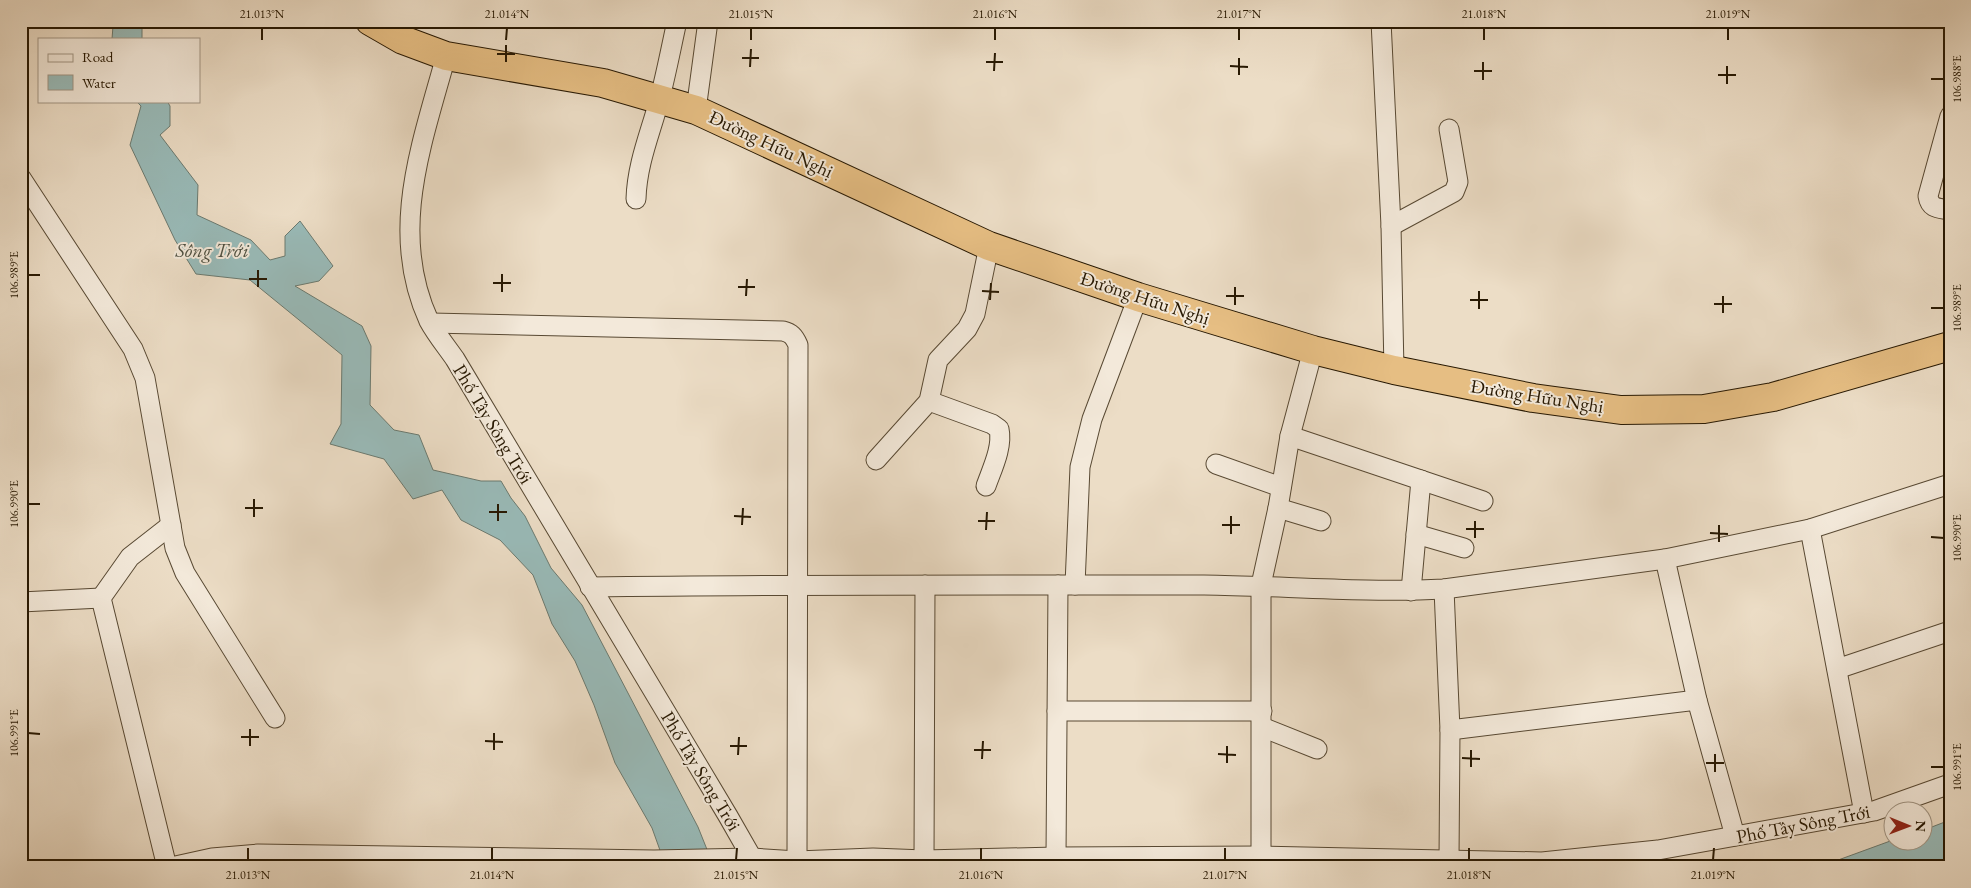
<svg xmlns="http://www.w3.org/2000/svg" width="1971" height="888" font-family="'EB Garamond',serif">
<style>
.water{fill:#99bbb9;stroke:#6b7a70}
.lines{fill:none;stroke-linecap:round;stroke-linejoin:round}
.minor-casing{stroke:#584933;stroke-width:21}
.highway-casing{stroke:#271802;stroke-width:30}
.minor{stroke:#f3e9da;stroke-width:19}
.highway{stroke:#e6be83;stroke-width:28}
.ticks{fill:none;stroke:#271802;stroke-width:2}
.labels{text-anchor:middle;dominant-baseline:central;stroke-width:4;stroke-linejoin:round;paint-order:stroke}
.street-label{font-size:19px;fill:#271802;stroke:#f3e9da}
.water-label{font-size:20px;font-style:italic;fill:#4f5142;stroke:#f3e9da}
.neatline{fill:none;stroke:#271802;stroke-width:2}
.ticks-label{font-size:12px;text-anchor:middle;fill:#271802}
</style>
<rect width="100%" height="100%" fill="#ecddc6"/>
<filter id="stains"><feTurbulence type="fractalNoise" baseFrequency=".004" numOctaves="4"/><feColorMatrix values="0 0 0 0 .2 0 0 0 0 .09 0 0 0 0 .02 0 0 0 .5 -.17"/></filter>
<radialGradient id="worn" r=".72"><stop offset=".6" stop-color="#630" stop-opacity="0"/><stop offset="1" stop-color="#630" stop-opacity=".3"/></radialGradient>
<g class="water">
<polygon points="113,26 142,27 142,39 112,39"/>
<polygon points="136,101 167,101 170,106 170,126 160,135 198,185 197,215 251,240 270,260 285,256 285,236 300,221 333,266 319,281 295,286 362,326 371,346 370,405 394,430 419,435 433,470 481,481 501,481 511,498 525,516 551,568 582,605 698,827 714,867 666,867 652,828 615,763 594,705 575,661 552,624 533,575 500,540 461,520 442,490 413,499 384,459 330,444 341,424 342,355 250,280 196,274 175,240 130,145 141,106"/>
<polygon points="1950,820 1950,867 1819,867 1893,840 1924,840 1924,830"/>
</g>
<g class="lines">
<defs>
<g id="minor">
<polyline points="1381,21 1391,226 1394,370"/>
<path d="M446 56C422 144 388 232 429 321 436 334 446 346 455 359L728 816 752 858"/>
<polyline points="696,110 708,21"/>
<path d="M1950 116 1928 196C1930 209 1938 208 1950 210"/>
<polyline points="21,178 133,349 145,378 175,548 185,573 275,718"/>
<path d="M636 199C637 164 650 134 659 101 666 75 671 48 677 21"/>
<polyline points="1391,226 1454,192 1458,182 1449,129"/>
<path d="M431 323 783 331C791 333 794 336 798 345L797 861"/>
<path d="M929 401 992 424 999 429C1003 447 992 469 986 486"/>
<polyline points="1290,436 1483,501"/>
<polyline points="876,460 929,401 938,360 967,329 975,314 989,246"/>
<polyline points="1216,464 1281,487"/>
<polyline points="1278,508 1321,521"/>
<polyline points="1810,529 1864,813"/>
<polyline points="1416,534 1464,548"/>
<polyline points="1665,559 1697,700 1735,836"/>
<polyline points="1075,585 1080,467 1092,419 1138,297"/>
<path d="M590 587C795 584 999 585 1204 585 1284 586 1364 593 1444 589L1665 559 1810 529 1950 484"/>
<polyline points="1444,589 1450,730 1449,860"/>
<polyline points="1411,591 1421,480"/>
<polyline points="21,602 101,598"/>
<polyline points="1837,669 1950,631"/>
<polyline points="1057,711 1262,711"/>
<polyline points="1262,727 1317,749"/>
<polyline points="1450,730 1697,700"/>
<polyline points="1261,856 1261,585 1278,508 1290,436 1313,350"/>
<polyline points="1056,857 1058,585"/>
<polyline points="924,860 925,585"/>
<polyline points="167,867 101,598 130,557 171,525"/>
<polyline points="171,867 212,858 258,854 654,860 752,858 797,861 873,858 924,860 1056,857 1261,856 1542,862 1658,850 1874,811 1950,784"/>
</g>
<polyline id="highway" points="370,21 403,40 446,56 603,83 696,110 989,246 1138,297 1313,350 1394,370 1533,398 1621,410 1704,409 1773,397 1950,346"/>
</defs>
<use href="#minor" class="minor-casing"/>
<use href="#highway" class="highway-casing"/>
<use href="#minor" class="minor"/>
<use href="#highway" class="highway"/>
</g>
<path class="ticks" d="M262 40V28M506 40 507 28M751 40V28M995 40V28M1239 40V28M1484 40V28M1728 40V28M497 54H515M742 58H759M506 62V45M986 62H1003M1230 66 1248 67M750 67 751 49M994 71 995 53M1474 71H1492M1239 75V58M1718 75H1736M1931 79H1944M1483 80V62M1727 84V66M28 275H40M249 279H267M493 283H511M258 287V270M738 287H755M982 291 999 292M502 292V274M746 296 747 279M1226 296H1244M990 300 991 283M1470 300H1488M1714 304H1732M1235 305V287M1931 308H1944M1479 309V291M1723 313V296M28 504H40M245 508H263M489 512H507M734 516 751 517M254 517V499M498 521V504M978 521H995M742 525 743 508M1222 525H1240M1466 529H1484M986 530 987 512M1710 533 1728 534M1231 534V516M1931 537 1944 538M1475 538V521M1719 542V525M28 733 40 734M241 737H259M485 741 503 742M250 746V729M730 746H747M494 750V733M974 750H991M1218 754 1236 755M738 755 739 737M1462 758 1480 759M982 759 983 741M1227 763V746M1706 763H1724M1471 767V750M1931 767H1944M1715 772V754M248 860V848M492 860V848M736 860 737 848M981 860V848M1225 860V848M1469 860V848M1713 860 1714 848"/>
<g class="labels">
<g class="street-label">
<text transform="translate(771 144) rotate(25)">Đường Hữu Nghị</text>
<text transform="translate(1145 298) rotate(18)">Đường Hữu Nghị</text>
<text transform="translate(1537 396) rotate(9)">Đường Hữu Nghị</text>
<text transform="translate(493 424) rotate(59)">Phố Tây Sông Trới</text>
<text transform="translate(701 771) rotate(59)">Phố Tây Sông Trới</text>
<text transform="translate(1803 824) rotate(-11)">Phố Tây Sông Trới</text>
</g>
<g class="water-label">
<text x="212" y="250">Sông Trới</text>
</g>
</g>
<rect width="1971" height="888" fill="none" stroke="#ecddc6" stroke-width="55"/>
<rect x="38" y="38" width="162" height="65" fill="#f3e9da" stroke="#a19584"/>
<rect x="48" y="54" width="25" height="8" fill="#f3e9da" stroke="#a19584"/>
<text x="82" y="62" font-size="15" fill="#271802">Road</text>
<rect x="48" y="75" width="25" height="15" fill="#99bbb9" stroke="#a19584"/>
<text x="82" y="88" font-size="15" fill="#271802">Water</text>
<g transform="translate(1908 826) rotate(91)"><circle r="24" fill="#f3e9da" stroke="#a19584"/>
<path d="M0-4L9 19L0 12L-9 19Z" fill="#8f2418"/>
<text y="-8" font-size="14" font-weight="bold" text-anchor="middle" fill="#271802">N</text>
</g>
<rect x="28" y="28" width="1916" height="832" class="neatline"/>
<g class="ticks-label">
<text x="262" y="18">21.013°N</text>
<text x="507" y="18">21.014°N</text>
<text x="751" y="18">21.015°N</text>
<text x="995" y="18">21.016°N</text>
<text x="1239" y="18">21.017°N</text>
<text x="1484" y="18">21.018°N</text>
<text x="1728" y="18">21.019°N</text>
<text transform="translate(1957 79) rotate(-90)" y="4">106.988°E</text>
<text transform="translate(14 275) rotate(-90)" y="4">106.989°E</text>
<text transform="translate(1957 308) rotate(-90)" y="4">106.989°E</text>
<text transform="translate(14 504) rotate(-90)" y="4">106.990°E</text>
<text transform="translate(1957 538) rotate(-90)" y="4">106.990°E</text>
<text transform="translate(14 733) rotate(-90)" y="4">106.991°E</text>
<text transform="translate(1957 767) rotate(-90)" y="4">106.991°E</text>
<text x="248" y="879">21.013°N</text>
<text x="492" y="879">21.014°N</text>
<text x="736" y="879">21.015°N</text>
<text x="981" y="879">21.016°N</text>
<text x="1225" y="879">21.017°N</text>
<text x="1469" y="879">21.018°N</text>
<text x="1713" y="879">21.019°N</text>
</g>
<rect width="100%" height="100%" filter="url(#stains)"/>
<rect width="100%" height="100%" fill="url(#worn)"/>
</svg>
